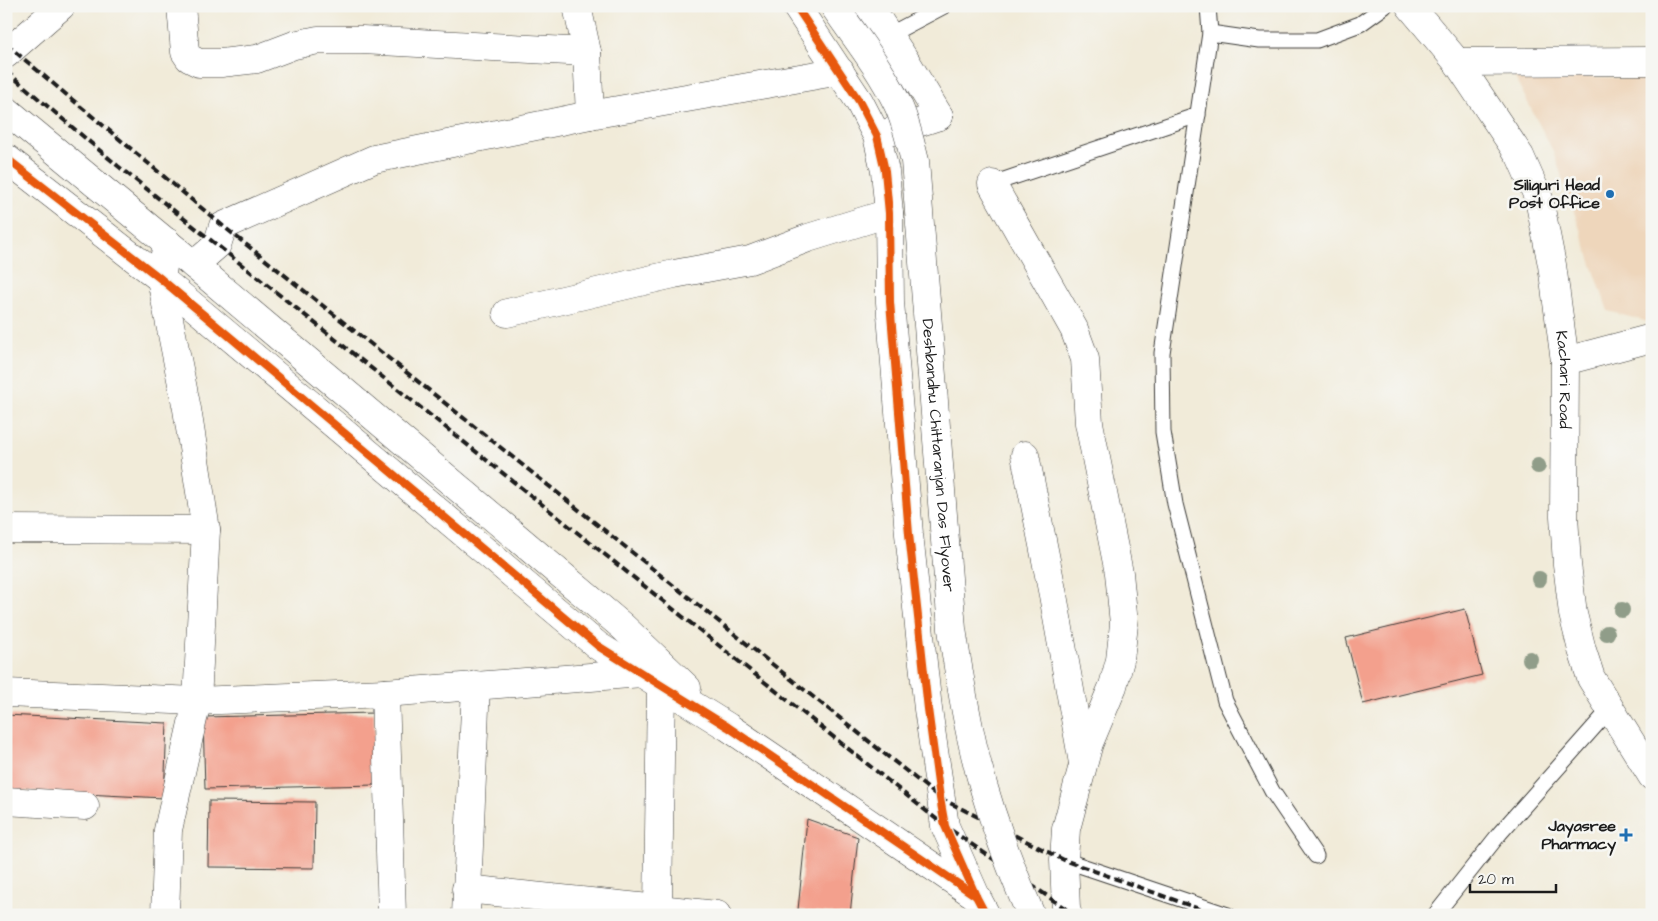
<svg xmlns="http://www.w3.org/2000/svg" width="1658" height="921" font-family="'Architects Daughter',sans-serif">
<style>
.built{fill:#eed6bb}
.building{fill:#f3a08d}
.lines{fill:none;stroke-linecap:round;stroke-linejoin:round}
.lane-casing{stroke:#3c3b38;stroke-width:17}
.street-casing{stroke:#3c3b38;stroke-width:29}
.secondary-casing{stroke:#3c3b38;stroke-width:29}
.lane{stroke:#fff;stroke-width:15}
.street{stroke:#fff;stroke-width:28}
.secondary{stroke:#fff;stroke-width:28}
.rail{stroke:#1c1c1c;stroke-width:4;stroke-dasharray:8 4;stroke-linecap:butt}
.secondary-bridge-casing{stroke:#3c3b38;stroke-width:29;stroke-linecap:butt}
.secondary-bridge{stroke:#fff;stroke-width:28}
.cycleway-casing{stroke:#f6f6f2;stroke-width:11}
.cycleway{stroke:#e8590c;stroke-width:8}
.tree{fill:#909d89}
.poi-dot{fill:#1f6fb2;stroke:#f6f6f2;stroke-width:2}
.labels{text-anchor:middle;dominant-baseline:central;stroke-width:5;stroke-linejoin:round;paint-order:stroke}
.poi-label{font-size:16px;font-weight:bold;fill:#1c1c1c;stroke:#f6f6f2;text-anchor:end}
.street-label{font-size:16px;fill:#1c1c1c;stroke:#f6f6f2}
</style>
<rect width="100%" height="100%" fill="#f6f6f2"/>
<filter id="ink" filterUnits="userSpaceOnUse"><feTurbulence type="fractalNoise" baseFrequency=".02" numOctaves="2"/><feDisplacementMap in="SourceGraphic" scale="10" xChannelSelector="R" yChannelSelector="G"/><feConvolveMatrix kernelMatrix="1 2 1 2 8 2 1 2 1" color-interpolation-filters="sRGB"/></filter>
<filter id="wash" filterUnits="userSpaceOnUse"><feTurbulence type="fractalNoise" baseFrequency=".0096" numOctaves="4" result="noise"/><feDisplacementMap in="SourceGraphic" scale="20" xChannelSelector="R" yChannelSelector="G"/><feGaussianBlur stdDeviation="1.12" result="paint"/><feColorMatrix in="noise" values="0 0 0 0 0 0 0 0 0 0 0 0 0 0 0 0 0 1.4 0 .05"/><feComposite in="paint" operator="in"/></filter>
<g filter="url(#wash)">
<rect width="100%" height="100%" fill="#f1ebd9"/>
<polygon class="built" points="1512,72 1652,80 1652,323 1608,311 1553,151"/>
<g id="blocks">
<g class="building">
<polygon points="1465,609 1482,675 1363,704 1346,638"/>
<polygon points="374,713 376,785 205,789 203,717"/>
<polygon points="6,715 167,723 164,798 6,790"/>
<polygon points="209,801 315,802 314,868 208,867"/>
<polygon points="807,819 858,837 850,915 798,910"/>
</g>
</g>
</g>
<g filter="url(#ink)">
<use href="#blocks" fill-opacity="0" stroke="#3c3b38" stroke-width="1"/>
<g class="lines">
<defs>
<g id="lane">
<polyline points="1208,6 1210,33 1162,353 1163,432 1175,504 1225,701 1272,791 1316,856"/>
<polyline points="1210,33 1259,40 1317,40 1360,24 1385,6"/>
<polyline points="889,35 944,6"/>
<polyline points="992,184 1198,115"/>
<polyline points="1064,860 1228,915"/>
<polyline points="1435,915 1500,833 1611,708"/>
</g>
<g id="street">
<polyline points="181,6 185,52 189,58 199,63 221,63 257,59 294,45 318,40 362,40 587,52"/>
<polyline points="577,6 587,52 590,115"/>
<polyline points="796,6 859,101 877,136 885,171 889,213 890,302 909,534 928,709 945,826 976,896"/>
<polyline points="6,54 61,6"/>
<polyline points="1457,62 1652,61"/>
<polyline points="884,134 939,116"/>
<polyline points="194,265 217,245 223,226 374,159 590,115 840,71"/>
<polyline points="507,313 674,274 750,260 808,238 889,213"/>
<polyline points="1565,361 1652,338"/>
<polyline points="1025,455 1053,595 1083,763"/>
<polyline points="6,529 206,530"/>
<polyline points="6,693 197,701 385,693 642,673"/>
<polyline points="385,693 392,915"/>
<polyline points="6,801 85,806"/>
<polyline points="466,889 717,915"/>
<polyline points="658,910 661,685"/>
<polyline points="165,915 168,830 197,701 206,530 187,409 161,279 167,242"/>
<polyline points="466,915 476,685"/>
</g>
<g id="secondary">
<polyline points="869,6 907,63 939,116"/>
<path id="s1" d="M1410 6 1457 62 1520 156 1539 199 1552 265 1565 361 1564 516 1567 564 1573 614 1582 650 1591 678 1652 776"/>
<polyline points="6,110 194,265 622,626 687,688"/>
<polyline points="6,158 161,279 598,646 728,727 976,896 986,915"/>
<polyline points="992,184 1074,329 1085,359 1089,423 1119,573 1124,624 1120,660 1113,686 1089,743 1066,829 1064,860 1066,909 1068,915"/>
</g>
</defs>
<use href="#lane" class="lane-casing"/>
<use href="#street" class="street-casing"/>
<use href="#secondary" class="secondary-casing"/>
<use href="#lane" class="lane"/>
<use href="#street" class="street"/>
<use href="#secondary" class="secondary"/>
<g class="rail">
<polyline points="6,44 223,226 940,798 1064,860 1216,915"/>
<polyline points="6,71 118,166 945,826 1075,915"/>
</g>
<defs>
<g id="secondary-bridge">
<path id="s2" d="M834 6C856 38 880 68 897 103 906 121 910 142 915 161L952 629C958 668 964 707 973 746 986 804 1007 860 1031 915"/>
</g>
</defs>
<use href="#secondary-bridge" class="secondary-bridge-casing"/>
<use href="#secondary-bridge" class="secondary-bridge"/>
<defs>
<g id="cycleway">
<polyline points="796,6 859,101 877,136 885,171 889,213 890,302 909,534 928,709 940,798 945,826 976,896 986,915"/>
<polyline points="6,158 161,279 598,646 728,727 976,896"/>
</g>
</defs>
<use href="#cycleway" class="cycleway-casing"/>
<use href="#cycleway" class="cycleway"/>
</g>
<g class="tree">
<circle cx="1538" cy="466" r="8"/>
<circle cx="1539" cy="579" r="8"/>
<circle cx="1622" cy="610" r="8"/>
<circle cx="1607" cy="633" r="8"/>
<circle cx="1530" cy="659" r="8"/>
</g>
</g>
<g class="poi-dot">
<circle cx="1610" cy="194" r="5"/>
<path d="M1623.5 827.5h5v5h5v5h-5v5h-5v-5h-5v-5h5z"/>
</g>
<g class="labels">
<g class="poi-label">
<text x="1600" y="185">Siliguri Head<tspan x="1600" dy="18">Post Office</tspan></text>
<text x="1616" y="826">Jayasree<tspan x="1616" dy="18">Pharmacy</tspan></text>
</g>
<g class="street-label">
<text stroke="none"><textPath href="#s1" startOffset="416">Kachari Road</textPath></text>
<text stroke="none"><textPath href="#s2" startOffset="472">Deshbandhu Chittaranjan Das Flyover</textPath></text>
</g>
</g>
<rect width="1658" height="921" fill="none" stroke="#f6f6f2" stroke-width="25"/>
<path d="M1470 884v8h86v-8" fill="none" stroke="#1c1c1c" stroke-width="2.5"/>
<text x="1478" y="884" font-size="15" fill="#1c1c1c" stroke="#f6f6f2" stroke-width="4" paint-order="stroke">20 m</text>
</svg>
